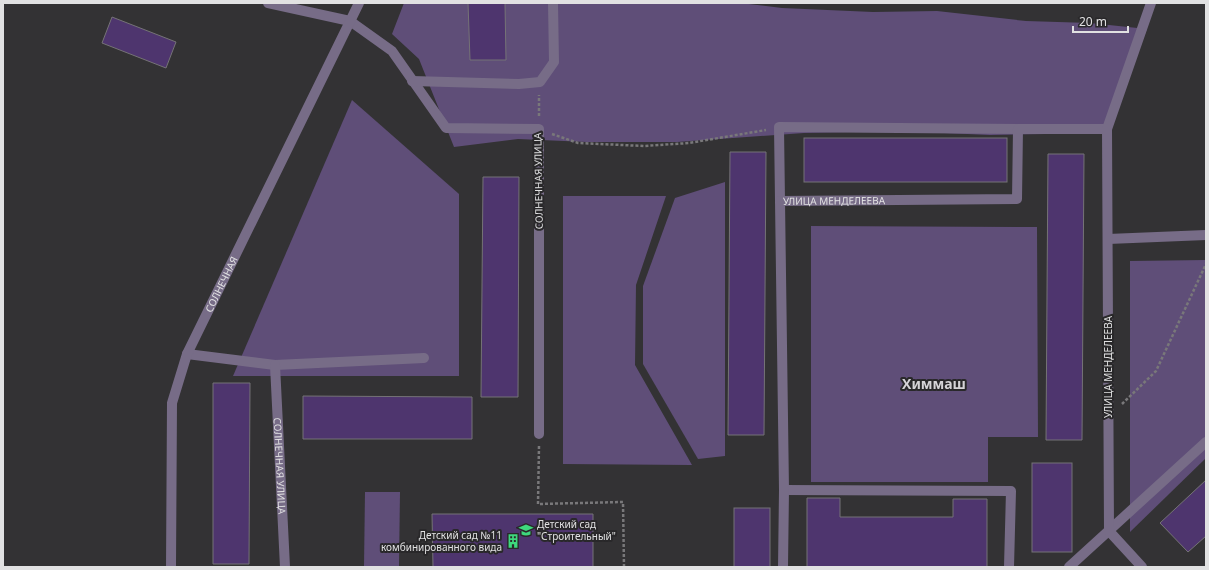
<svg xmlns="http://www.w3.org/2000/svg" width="1209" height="570" font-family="'Noto Sans',sans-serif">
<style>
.green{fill:#5f4e78}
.building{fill:#4e356e;stroke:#757376}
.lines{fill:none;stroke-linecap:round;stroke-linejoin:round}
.path{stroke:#79787a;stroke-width:2.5;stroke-dasharray:3 2;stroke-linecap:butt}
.minor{stroke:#776c87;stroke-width:10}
.labels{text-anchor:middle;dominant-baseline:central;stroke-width:4;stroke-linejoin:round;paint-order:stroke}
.street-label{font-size:10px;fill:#e1e1e2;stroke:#29282a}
.poi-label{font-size:10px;fill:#e1e1e2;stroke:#29282a;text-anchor:start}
.district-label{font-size:14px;font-weight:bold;fill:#d5d3d7;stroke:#29282a}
</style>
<rect width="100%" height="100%" fill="#333234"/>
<g class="green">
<polygon points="404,3 740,3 782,8 873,12 937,11 1026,21 1090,23 1147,29 1106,133 990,135 898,131 804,133 677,142 587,142 518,139 454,147 419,59 392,34"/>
<polygon points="352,100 459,194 459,376 233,376"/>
<polygon points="725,182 725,456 698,459 643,364 643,286 675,198"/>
<polygon points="563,196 666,196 636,285 635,365 692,465 563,464"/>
<polygon points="811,226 1037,227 1038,437 988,437 988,482 811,482"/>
<polygon points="1206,260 1206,458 1130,532 1130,261"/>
<polygon points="365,492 400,492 399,567 364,567"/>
</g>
<g class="building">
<polygon points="468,3 505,3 506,60 470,60"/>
<polygon points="112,17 176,42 166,68 102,43"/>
<rect x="804" y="138" width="203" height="44"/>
<polygon points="730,152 766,152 764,435 728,435"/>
<polygon points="1048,154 1084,154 1082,440 1046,440"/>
<polygon points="483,177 519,177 518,397 481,397"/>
<polygon points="213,383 250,383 249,564 213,564"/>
<polygon points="303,396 472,397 472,439 303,439"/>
<rect x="1032" y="463" width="40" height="89"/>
<polygon points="1206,480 1206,536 1188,552 1160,523"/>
<polygon points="807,498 840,498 840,517 953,517 953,499 987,499 987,567 807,567"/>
<rect x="734" y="508" width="36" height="59"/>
<polygon points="432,514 593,514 593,567 433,567"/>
</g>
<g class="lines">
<g class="path">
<polyline points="539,116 539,95"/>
<polyline points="552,134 578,143 644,146 689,143 766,130"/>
<polyline points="1122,404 1156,371 1206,264"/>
<polyline points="539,446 538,504 623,502 624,567"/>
</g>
<g class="minor">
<polyline points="268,3 350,21 392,51 446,128 539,129 539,434"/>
<polyline points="412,81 519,84 540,82 554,62 553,3"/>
<polyline points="780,201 779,127 1018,129"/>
<polyline points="1108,239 1206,235"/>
<polyline points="187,354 275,365 424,358"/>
<path id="s1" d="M275 365 285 567"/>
<polyline points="784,490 1011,491 1009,567"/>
<path id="s2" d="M171 567 172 403 187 354 359 3"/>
<path id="s3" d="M783 567 784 490 780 201 1017 199 1018 129H1107"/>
<polyline points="1069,567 1206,442"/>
<polyline points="1142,567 1109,531 1107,129 1151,3"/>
</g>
</g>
<defs>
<symbol id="school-bare" viewBox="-9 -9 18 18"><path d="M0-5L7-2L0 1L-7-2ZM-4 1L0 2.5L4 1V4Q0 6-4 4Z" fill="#3ed77d" stroke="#29282a" stroke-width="2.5" paint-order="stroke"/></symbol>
<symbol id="building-bare" viewBox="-9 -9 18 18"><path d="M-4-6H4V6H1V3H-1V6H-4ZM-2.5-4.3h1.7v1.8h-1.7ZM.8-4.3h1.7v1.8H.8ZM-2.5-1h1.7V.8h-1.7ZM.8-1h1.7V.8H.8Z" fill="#3ed77d" stroke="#29282a" stroke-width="2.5" paint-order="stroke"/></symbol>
</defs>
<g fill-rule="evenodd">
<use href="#school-bare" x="516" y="520" width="20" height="20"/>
<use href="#building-bare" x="503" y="531" width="20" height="20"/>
</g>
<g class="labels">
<g class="street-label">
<text transform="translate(538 181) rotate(-91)">СОЛНЕЧНАЯ УЛИЦА</text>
<text stroke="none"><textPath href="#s3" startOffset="420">УЛИЦА МЕНДЕЛЕЕВА</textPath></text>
<text stroke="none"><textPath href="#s2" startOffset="293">СОЛНЕЧНАЯ</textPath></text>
<text transform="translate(1108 367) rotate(-90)">УЛИЦА МЕНДЕЛЕЕВА</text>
<text stroke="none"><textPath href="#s1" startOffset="101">СОЛНЕЧНАЯ УЛИЦА</textPath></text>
</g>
<g class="poi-label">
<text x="537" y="524">Детский сад<tspan x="537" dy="12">"Строительный"</tspan></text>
<text x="502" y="535" text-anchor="end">Детский сад №11<tspan x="502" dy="12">комбинированного вида</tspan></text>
</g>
<g class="district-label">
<text x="934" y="383">Химмаш</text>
</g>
</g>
<rect width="1209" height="570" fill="none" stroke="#e1e1e2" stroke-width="8"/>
<path d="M1073 26v6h55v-6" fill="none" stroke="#e1e1e2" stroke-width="2"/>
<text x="1079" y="26" font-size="12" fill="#e1e1e2" stroke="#29282a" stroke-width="3" paint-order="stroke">20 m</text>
</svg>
